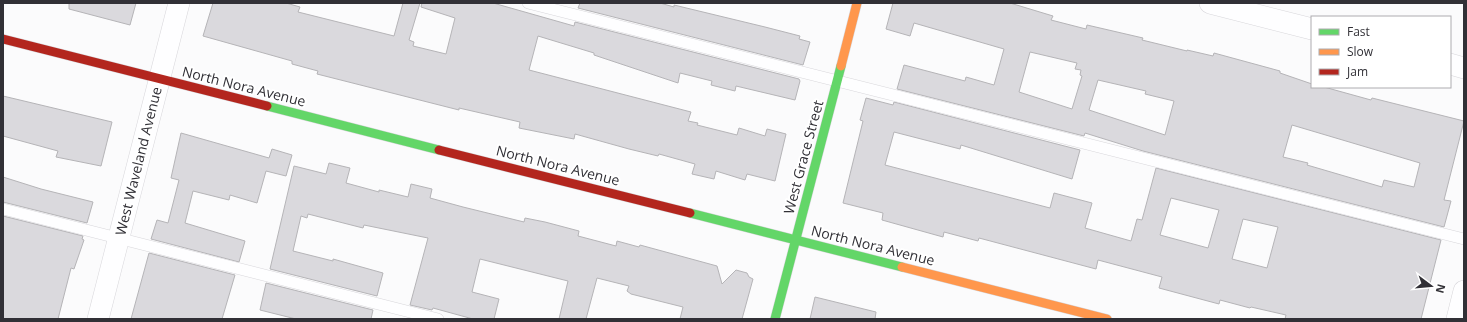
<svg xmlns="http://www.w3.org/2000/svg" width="1467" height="322" font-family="'Open Sans',sans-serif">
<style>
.building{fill:#dad9dd;stroke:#b5b4b7;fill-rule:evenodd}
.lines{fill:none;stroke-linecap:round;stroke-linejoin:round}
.lane-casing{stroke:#d8d7db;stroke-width:12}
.street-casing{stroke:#d8d7db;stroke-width:22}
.fast-casing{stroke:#d8d7db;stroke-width:10}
.slow-casing{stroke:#d8d7db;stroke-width:10}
.jam-casing{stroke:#d8d7db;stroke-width:10}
.lane{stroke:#fefeff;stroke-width:11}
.street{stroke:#fefeff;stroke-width:21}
.fast{stroke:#63d668;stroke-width:9}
.slow{stroke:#ff974d;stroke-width:9}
.jam{stroke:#b3261e;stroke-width:9}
.labels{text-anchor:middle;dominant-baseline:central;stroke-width:4;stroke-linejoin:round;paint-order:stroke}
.street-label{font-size:14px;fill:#313036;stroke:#fff}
</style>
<rect width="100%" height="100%" fill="#fbfbfc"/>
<g class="building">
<polygon points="69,3 136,3 130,25 69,9"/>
<polygon points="213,3 286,3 300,7 298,12 394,36 403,3 420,3 409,40 414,42 413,46 446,54 455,18 421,7 422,3 493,3 574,26 575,22 799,79 800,81 795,100 736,86 735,91 711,85 712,81 680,73 678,83 594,55 594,53 538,36 529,70 691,112 688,121 698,123 697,125 737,135 739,128 765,136 767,129 786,134 775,181 747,174 745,180 716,171 714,179 692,174 695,164 659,154 658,156 629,149 575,134 574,139 519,128 520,122 459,108 459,110 317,74 318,71 292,64 292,61 203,36"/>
<polygon points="580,3 660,3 674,7 674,5 765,27 800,36 799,39 810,42 803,65 578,8"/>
<path d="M893 3H1010L1053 16 1051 20 1086 29 1087 25 1143 38 1142 40 1187 51V50L1213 56 1214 53 1280 71V73L1312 84V87H1324L1371 100 1372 98 1464 121 1444 200 1451 201 1444 227 1143 151 1085 133 1084 136 897 89 904 65 965 81 966 77 994 85 1004 49 914 23 910 36 886 29ZM1030 52 1077 63 1075 69 1081 70 1080 75 1082 76 1072 109 1019 92ZM1098 80 1146 91 1145 94 1174 101 1165 135 1089 110ZM1292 125 1420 163 1414 187 1384 180 1382 187 1307 165 1308 163 1283 157Z"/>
<polygon points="3,96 112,122 101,166 56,157 58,151 3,136"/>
<path d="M866 98 893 105 894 102 1080 150 1072 179 961 145 960 149 894 132 885 165 1050 208 1054 193 1092 203 1085 228 1131 241 1137 219 1142 220 1156 168 1441 240 1421 319H1285L1286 315 1251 307 1250 308 1220 300 1219 304 1159 288 1162 277 1098 260 1096 269 979 238 978 241 944 232 943 237 882 220 883 213 843 203 863 121 860 120ZM1171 198 1219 210 1208 248 1160 235ZM1243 219 1278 227 1267 268 1232 259Z"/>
<polygon points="181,133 269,158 272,149 292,155 286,176 266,171 257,203 230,195 229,200 193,191 185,223 245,241 239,262 151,239 157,220 168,223 179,180 171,178"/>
<polygon points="329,163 350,168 346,183 379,192 379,190 408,197 411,184 432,189 430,198 463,207 524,222 525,218 545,222 579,231 578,236 616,246 617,241 639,247 640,245 717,266 722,284 736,270 747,273 749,277 753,279 742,319 680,319 683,307 631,294 627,291 629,286 597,278 586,319 559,319 568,281 480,259 472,292 499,299 494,319 473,319 433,308 432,310 410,305 428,238 364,225 363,228 308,214 307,218 301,216 293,251 333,261 333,259 383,273 377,296 270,269 294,166 326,174"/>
<polygon points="3,177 41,189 93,202 87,223 3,202"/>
<polygon points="3,216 83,236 82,239 84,240 74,269 71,268 58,319 3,319"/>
<polygon points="149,253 235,275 222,319 131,319"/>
<polygon points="266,283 373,310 371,319 296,319 260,310"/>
<polygon points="815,297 876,312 875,319 810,319"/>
</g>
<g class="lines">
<defs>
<g id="lane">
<polyline points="528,3 1464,239"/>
<polyline points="3,209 438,319"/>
</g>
<g id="street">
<polyline points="1210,3 1312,29"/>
<polyline points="1450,64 1464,68"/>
<polyline points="98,319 179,3"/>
<polyline points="1457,319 1464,291"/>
</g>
<g id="fast">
<polyline points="267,106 439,150"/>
<polyline points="690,213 902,267"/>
<polyline points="775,319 841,66"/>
</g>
<g id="slow">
<polyline points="841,66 857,3"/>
<polyline points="902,267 1107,319"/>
</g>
<g id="jam">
<polyline points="3,39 267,106"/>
<polyline points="439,150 690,213"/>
</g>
</defs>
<use href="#lane" class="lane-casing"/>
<use href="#street" class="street-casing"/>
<use href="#fast" class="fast-casing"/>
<use href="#slow" class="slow-casing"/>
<use href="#jam" class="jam-casing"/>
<use href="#lane" class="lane"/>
<use href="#street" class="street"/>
<use href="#fast" class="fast"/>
<use href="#slow" class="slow"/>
<use href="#jam" class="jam"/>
</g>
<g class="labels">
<g class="street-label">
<text transform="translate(244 86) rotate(14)">North Nora Avenue</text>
<text transform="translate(803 157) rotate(-75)">West Grace Street</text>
<text transform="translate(138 161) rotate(-76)">West Waveland Avenue</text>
<text transform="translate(558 165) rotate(14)">North Nora Avenue</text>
<text transform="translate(873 245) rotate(14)">North Nora Avenue</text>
</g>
</g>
<rect width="1467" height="322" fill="none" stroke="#313036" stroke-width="8"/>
<rect x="1311" y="16" width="140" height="72" fill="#ffffff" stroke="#adacaf"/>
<rect x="1319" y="29" width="20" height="6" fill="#63d668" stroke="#adacaf"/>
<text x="1347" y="36" font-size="12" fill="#313036">Fast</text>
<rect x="1319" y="49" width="20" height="6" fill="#ff974d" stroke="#adacaf"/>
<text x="1347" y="56" font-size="12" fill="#313036">Slow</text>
<rect x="1319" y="69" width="20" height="6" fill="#b3261e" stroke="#adacaf"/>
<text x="1347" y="76" font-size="12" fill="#313036">Jam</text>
<g transform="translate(1431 286) rotate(106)" stroke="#ffffff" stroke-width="3" paint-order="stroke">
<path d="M0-3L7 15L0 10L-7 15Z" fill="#313036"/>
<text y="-6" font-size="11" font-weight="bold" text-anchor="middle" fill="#313036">N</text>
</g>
</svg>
